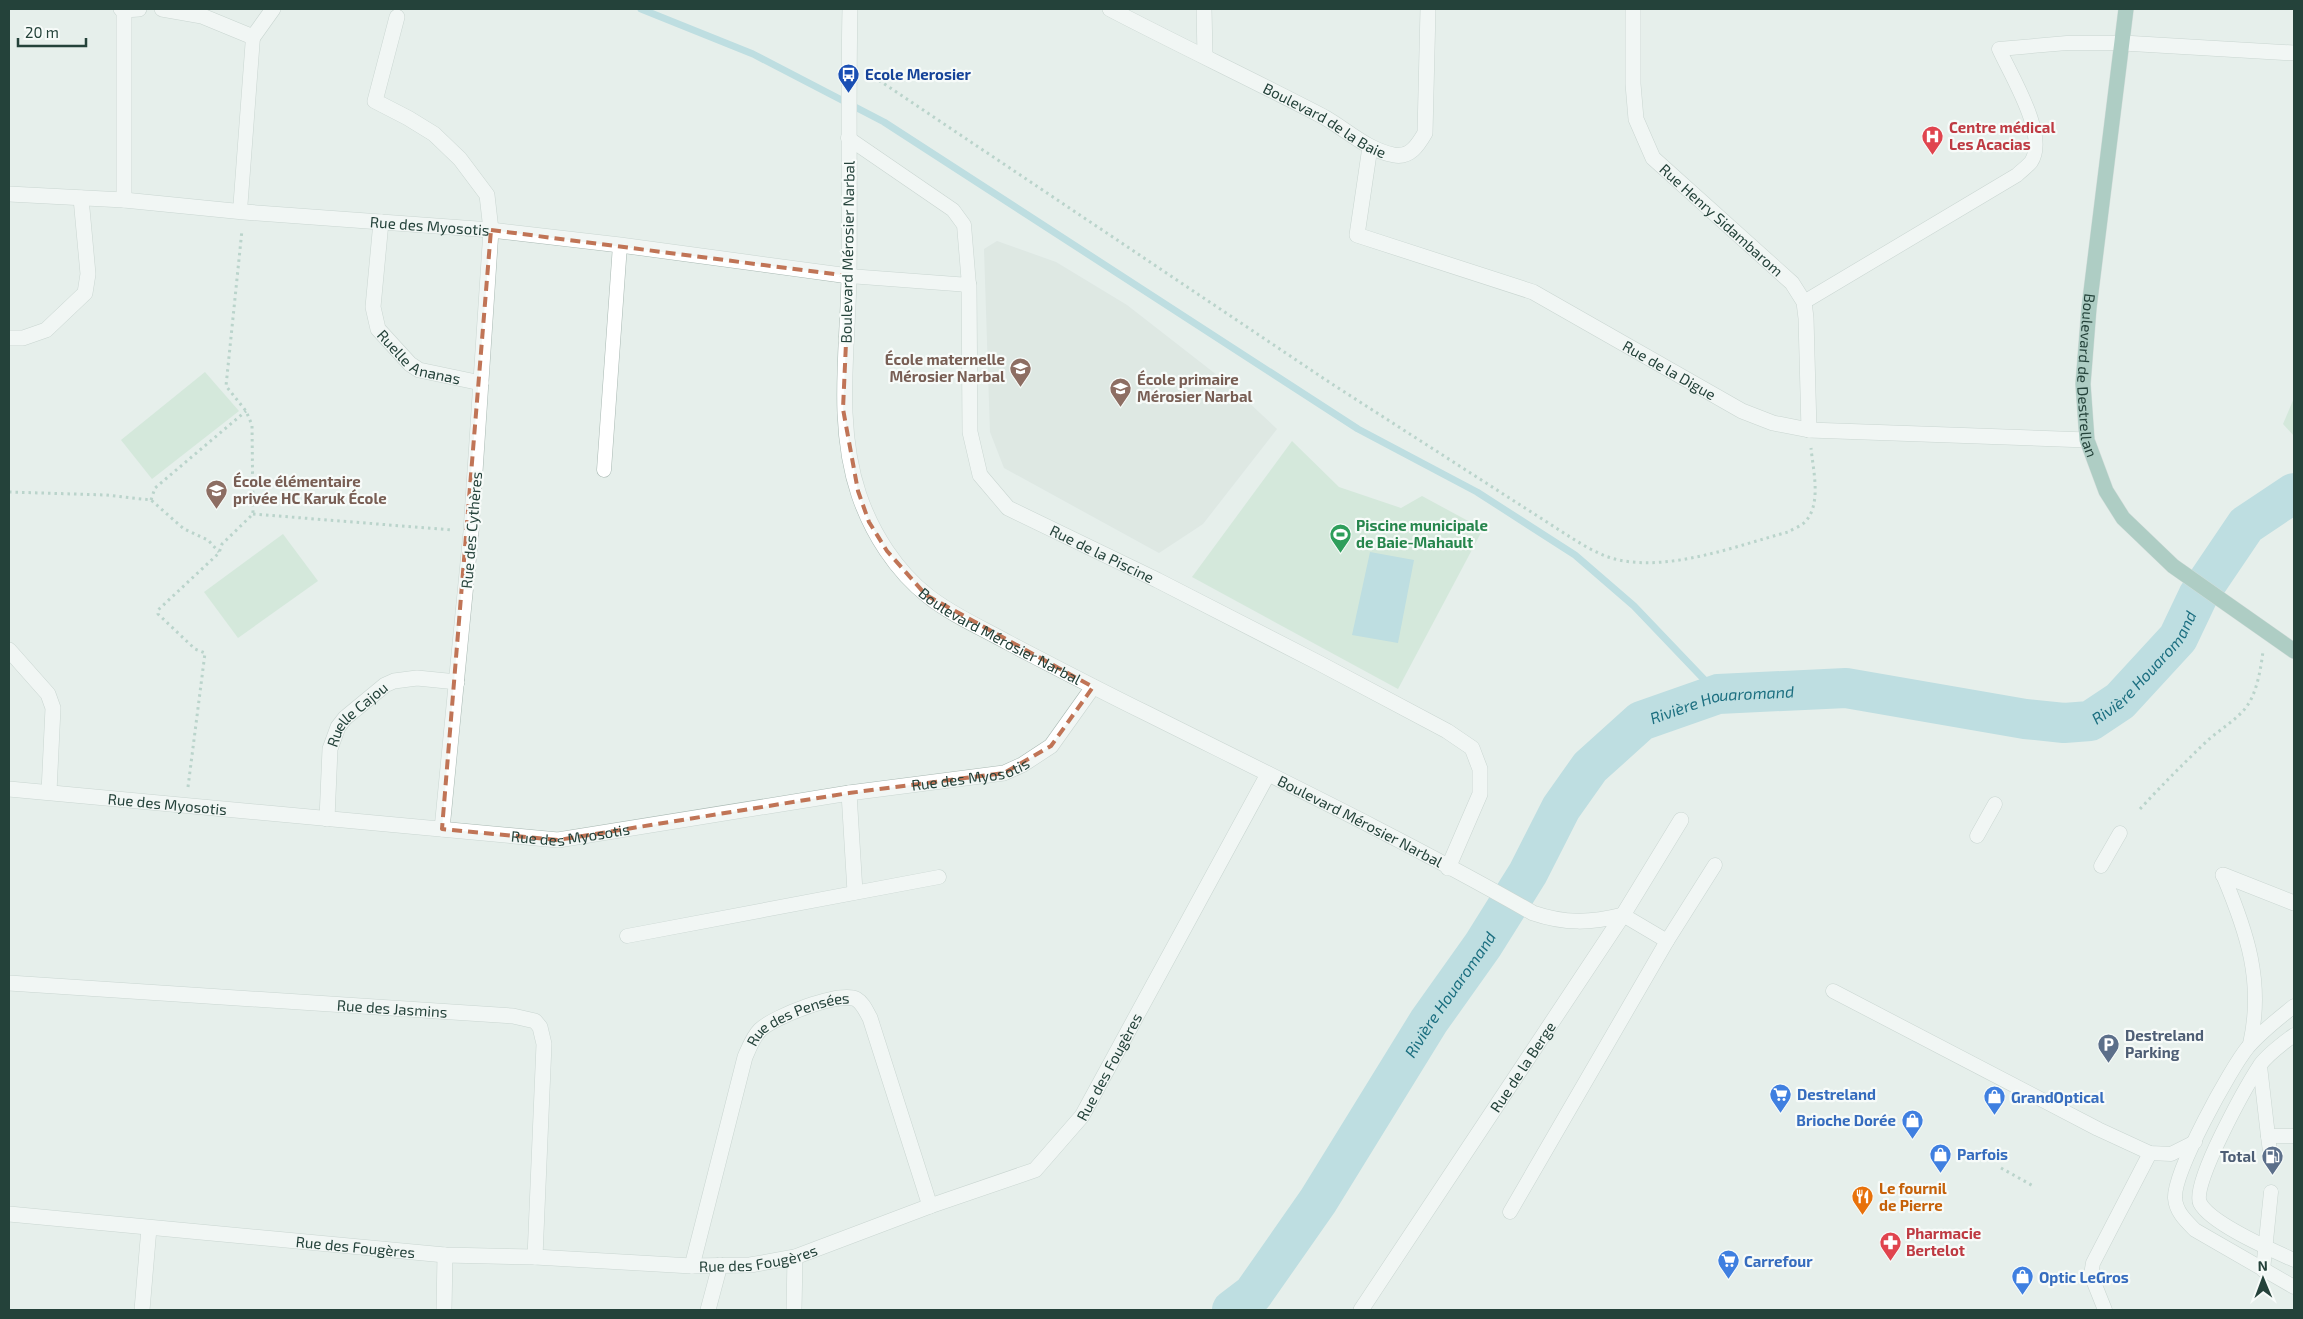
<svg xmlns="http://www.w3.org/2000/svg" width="2303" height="1319" font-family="'Exo 2',sans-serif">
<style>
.built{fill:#d4dfda}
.green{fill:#bfe0c8}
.water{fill:#8ec9d4}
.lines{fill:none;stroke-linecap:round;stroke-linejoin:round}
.stream{stroke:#8ec9d4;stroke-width:7}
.river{stroke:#8ec9d4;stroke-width:40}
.lane-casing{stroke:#a8b8b2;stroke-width:15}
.street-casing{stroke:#a8b8b2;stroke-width:16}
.primary-casing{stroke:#c2cac8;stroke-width:16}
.path{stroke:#86b3a5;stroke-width:3;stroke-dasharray:2.5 4;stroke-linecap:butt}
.lane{stroke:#fff;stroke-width:14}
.street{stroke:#fff;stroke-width:15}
.primary{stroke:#6aa596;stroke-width:15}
.marked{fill:none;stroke:#c07456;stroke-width:4;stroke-dasharray:10 6;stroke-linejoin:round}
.labels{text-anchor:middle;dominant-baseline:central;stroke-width:4.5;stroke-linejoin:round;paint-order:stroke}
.transit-label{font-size:15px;font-weight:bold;fill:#164399;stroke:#f7fbf9;text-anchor:start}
.street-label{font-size:15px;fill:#24423a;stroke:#f7fbf9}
.health-label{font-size:15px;font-weight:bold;fill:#be3a42;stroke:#f7fbf9;text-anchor:start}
.education-label{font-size:15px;font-weight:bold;fill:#785e54;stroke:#f7fbf9;text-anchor:start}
.leisure-label{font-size:15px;font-weight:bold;fill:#27864d;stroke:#f7fbf9;text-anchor:start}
.service-label{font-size:15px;font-weight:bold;fill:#4e5e75;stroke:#f7fbf9;text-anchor:start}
.shop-label{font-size:15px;font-weight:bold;fill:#366cbe;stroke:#f7fbf9;text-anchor:start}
.food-label{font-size:15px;font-weight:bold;fill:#c56008;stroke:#f7fbf9;text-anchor:start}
.water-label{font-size:16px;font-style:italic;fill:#1c6f80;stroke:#f7fbf9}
</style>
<rect width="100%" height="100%" fill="#e6efeb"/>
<polygon class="built" points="997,241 1056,262 1127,305 1231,386 1277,429 1203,524 1159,553 1004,468 990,432 984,249"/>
<g class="green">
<polygon points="205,372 239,411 152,479 121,440"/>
<polygon points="2294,398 2294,436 2283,424"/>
<polygon points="1292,441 1339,487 1401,508 1422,496 1483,529 1398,689 1192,577"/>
<polygon points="283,534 318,581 238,638 204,592"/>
</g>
<polygon class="water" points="1370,552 1414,560 1398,643 1352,635"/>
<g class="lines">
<polyline class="stream" points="641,9 753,54 884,122 1358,429 1477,492 1575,555 1634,606 1718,694"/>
<path class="river" id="s1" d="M1232 1310 1253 1294 1318 1201 1429 1021 1483 945 1528 873 1561 808 1590 767 1641 721 1718 694 1846 688 2025 719 2064 723 2090 721 2120 701 2178 638 2198 596 2246 525 2294 493"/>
<defs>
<g id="lane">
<polyline points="848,138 953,210 964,225 969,285 849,276"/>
<polyline points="240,211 253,37"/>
<path d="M1804 302 2017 175C2021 171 2028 166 2031 162 2049 136 2010 74 1999 49L2067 43H2123"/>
<polyline points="604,470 620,245"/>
<polyline points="1977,836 1995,804"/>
<polyline points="2101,866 2120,833"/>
<path d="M2223 875C2247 932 2264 982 2250 1044"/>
<polyline points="627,936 939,877"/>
<polyline points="1667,941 1715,865"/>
<polyline points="1833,991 2098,1129 2150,1153 2171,1154 2195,1142"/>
<path d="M2294 1006C2278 1019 2262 1031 2248 1047 2230 1069 2174 1171 2175 1198 2176 1212 2186 1221 2195 1230L2294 1287"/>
<path d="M2294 1035C2282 1044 2269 1053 2260 1065 2247 1085 2191 1184 2200 1203 2211 1224 2272 1250 2294 1260"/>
<polyline points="2260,1066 2268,1136 2294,1136"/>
<polyline points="2268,1136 2271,1159"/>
<polyline points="1510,1212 1667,941 1623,915"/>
<polyline points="2263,1270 2271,1192"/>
<polyline points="2105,1310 2091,1275 2093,1263 2150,1153"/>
</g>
<g id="street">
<polyline points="121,9 124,10 124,200"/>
<polyline points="162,9 202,16 253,37 273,9"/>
<path id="s2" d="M850 9C848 98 850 187 849 276 848 349 835 424 859 495 872 533 896 571 928 596 952 615 980 627 1007 642 1053 666 1099 690 1146 713 1276 778 1407 841 1533 913 1565 924 1591 923 1623 915"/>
<path id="s3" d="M1110 9C1181 46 1253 80 1324 117 1347 130 1367 150 1394 155 1410 158 1418 145 1425 133L1428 9"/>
<polyline points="1204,9 1205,56"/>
<path id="s4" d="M1633 9V84L1636 119 1653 158 1792 283 1804 302 1806 318 1809 430"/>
<polyline points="124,10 139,9"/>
<polyline points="397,17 375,101 408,118 434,134 460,159 487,195 491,230 471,532 442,829"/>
<polyline points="2123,43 2294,53"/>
<path id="s5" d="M1370 147 1357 235 1533 292 1742 411 1773 423 1809 430 2087 440"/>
<path id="s6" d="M9 194 124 200 244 212 491 230 620 245 849 276"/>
<path id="s7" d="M381 222 373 307 378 329 410 364 419 370 481 383"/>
<path id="s8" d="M969 285 970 432 980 475 1008 508 1157 580 1319 663 1447 731 1472 748 1480 769V794L1448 868"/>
<polyline points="9,338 23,338 46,330 85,293 88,274 81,198"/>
<polyline points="9,650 48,694 53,708 49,792"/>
<path id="s9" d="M9 789 558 840 849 793 1004 773 1022 765 1051 746 1093 687"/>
<polyline points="849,793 855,892"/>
<path id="s10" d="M327 819 330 749 338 727 345 718 385 685 394 681 417 678 457 682"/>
<polyline points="2223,875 2294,903"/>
<path id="s11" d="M9 983 513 1016 535 1021 540 1027 544 1044 535 1257"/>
<path id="s12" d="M9 1214 445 1255 535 1257 692 1266 750 1265 795 1257 930 1206 1035 1170 1082 1116 1268 774"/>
<path id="s13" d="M692 1266 745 1057C749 1048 753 1037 760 1030 773 1017 839 991 856 999 863 1003 866 1011 870 1018L930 1206"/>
<polyline points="142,1310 149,1228"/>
<polyline points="444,1310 445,1255"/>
<polyline points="708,1310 720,1265"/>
<polyline points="794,1310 795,1257"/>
<path id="s14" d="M1361 1310 1623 915 1681 820"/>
</g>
<g id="primary">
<path id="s15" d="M2126 9 2089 308 2083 384 2087 440 2106 491 2123 518 2173 566 2294 651"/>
</g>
</defs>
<use href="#lane" class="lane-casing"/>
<use href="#street" class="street-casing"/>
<use href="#primary" class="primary-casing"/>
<g class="path">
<path d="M868 73 1332 384 1567 535C1583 545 1600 556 1619 560 1672 571 1736 546 1788 532 1793 529 1801 526 1805 522 1822 504 1813 470 1811 448"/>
<polyline points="9,492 106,495 151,500 184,529 208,540 219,552"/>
<polyline points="151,500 155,488 246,411"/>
<polyline points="253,514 452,530"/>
<polyline points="188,787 205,653 195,649 158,614 158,610 219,553 222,544 253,514 252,425 246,411 226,386 242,230"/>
<path d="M2140 809C2162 785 2184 763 2207 741 2220 729 2237 720 2247 706 2257 692 2261 668 2263 651"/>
<polyline points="2001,1168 2035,1187"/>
</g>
<use href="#lane" class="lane"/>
<use href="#street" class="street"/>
<use href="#primary" class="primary"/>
</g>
<path d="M0 0H2303V1319H0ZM491 230 849 276 843 409 858 491 869 522 887 551 926 595 1093 687 1051 746 1004 773 849 793 558 840 442 829Z" fill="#e6efeb" fill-opacity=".55" fill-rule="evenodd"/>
<path class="marked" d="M491 230 849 276 843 409 858 491 869 522 887 551 926 595 1093 687 1051 746 1004 773 849 793 558 840 442 829Z"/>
<defs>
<symbol id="bus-pin" viewBox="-11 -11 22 30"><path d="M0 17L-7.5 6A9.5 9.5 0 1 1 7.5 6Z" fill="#1a4fb4" stroke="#f7fbf9"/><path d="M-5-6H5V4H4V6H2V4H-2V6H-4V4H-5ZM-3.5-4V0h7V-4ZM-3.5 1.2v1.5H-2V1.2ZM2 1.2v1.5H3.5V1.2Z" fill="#fff"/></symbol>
<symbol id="hospital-pin" viewBox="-11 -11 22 30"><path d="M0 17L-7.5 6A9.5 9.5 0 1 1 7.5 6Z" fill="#e0444e" stroke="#f7fbf9"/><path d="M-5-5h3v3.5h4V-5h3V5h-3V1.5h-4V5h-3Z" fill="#fff"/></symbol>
<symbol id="school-pin" viewBox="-11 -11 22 30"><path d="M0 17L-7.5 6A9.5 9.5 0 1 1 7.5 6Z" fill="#8d6e63" stroke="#f7fbf9"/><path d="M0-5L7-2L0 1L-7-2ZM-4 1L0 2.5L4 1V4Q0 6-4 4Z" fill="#fff"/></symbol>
<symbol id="stadium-pin" viewBox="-11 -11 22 30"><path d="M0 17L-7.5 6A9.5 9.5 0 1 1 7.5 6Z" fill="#2e9e5b" stroke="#f7fbf9"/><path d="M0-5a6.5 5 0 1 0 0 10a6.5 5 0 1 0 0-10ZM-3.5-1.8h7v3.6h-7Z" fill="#fff"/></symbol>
<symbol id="parking-pin" viewBox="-11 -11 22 30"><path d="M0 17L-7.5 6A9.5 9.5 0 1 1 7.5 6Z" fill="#5c6f8a" stroke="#f7fbf9"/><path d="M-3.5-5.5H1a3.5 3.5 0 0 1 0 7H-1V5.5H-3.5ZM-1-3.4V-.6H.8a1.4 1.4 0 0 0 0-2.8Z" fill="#fff"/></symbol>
<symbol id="supermarket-pin" viewBox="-11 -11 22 30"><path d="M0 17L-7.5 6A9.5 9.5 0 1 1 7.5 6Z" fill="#3f7fe0" stroke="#f7fbf9"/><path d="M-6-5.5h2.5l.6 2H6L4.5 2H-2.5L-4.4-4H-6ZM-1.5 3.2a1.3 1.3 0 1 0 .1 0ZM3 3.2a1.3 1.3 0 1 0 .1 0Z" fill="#fff"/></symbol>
<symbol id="shop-pin" viewBox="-11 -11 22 30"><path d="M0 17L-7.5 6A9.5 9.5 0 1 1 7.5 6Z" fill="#3f7fe0" stroke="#f7fbf9"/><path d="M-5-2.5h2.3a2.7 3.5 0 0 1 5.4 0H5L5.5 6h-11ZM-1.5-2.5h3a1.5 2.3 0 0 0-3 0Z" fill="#fff"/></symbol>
<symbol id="fuel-pin" viewBox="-11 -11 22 30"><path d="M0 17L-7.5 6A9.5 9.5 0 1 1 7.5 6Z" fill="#5c6f8a" stroke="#f7fbf9"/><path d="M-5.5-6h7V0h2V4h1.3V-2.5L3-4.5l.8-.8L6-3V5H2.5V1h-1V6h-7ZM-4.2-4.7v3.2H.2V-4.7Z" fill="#fff"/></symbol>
<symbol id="restaurant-pin" viewBox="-11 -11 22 30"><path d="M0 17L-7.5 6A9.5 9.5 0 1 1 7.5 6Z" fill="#e8710a" stroke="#f7fbf9"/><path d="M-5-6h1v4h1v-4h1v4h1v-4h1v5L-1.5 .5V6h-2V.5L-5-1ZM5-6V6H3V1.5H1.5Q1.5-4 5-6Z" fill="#fff"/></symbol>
<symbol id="pharmacy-pin" viewBox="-11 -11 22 30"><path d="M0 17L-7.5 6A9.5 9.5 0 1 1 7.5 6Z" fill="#e0444e" stroke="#f7fbf9"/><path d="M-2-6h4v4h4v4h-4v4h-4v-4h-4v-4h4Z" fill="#fff"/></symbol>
</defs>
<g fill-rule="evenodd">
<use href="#bus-pin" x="836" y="62" width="25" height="34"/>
<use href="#hospital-pin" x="1920" y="124" width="25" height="34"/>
<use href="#school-pin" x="1008" y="356" width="25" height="34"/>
<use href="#school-pin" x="1108" y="376" width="25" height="34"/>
<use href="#school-pin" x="204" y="478" width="25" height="34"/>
<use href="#stadium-pin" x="1328" y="522" width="25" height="34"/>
<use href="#parking-pin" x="2096" y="1032" width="25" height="34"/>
<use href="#supermarket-pin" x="1768" y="1082" width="25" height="34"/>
<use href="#shop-pin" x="1982" y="1084" width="25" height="34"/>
<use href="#shop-pin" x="1900" y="1108" width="25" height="34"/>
<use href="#shop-pin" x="1928" y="1142" width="25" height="34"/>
<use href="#fuel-pin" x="2260" y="1144" width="25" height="34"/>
<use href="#restaurant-pin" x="1850" y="1184" width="25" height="34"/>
<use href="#pharmacy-pin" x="1878" y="1230" width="25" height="34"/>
<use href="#supermarket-pin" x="1716" y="1248" width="25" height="34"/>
<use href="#shop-pin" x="2010" y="1264" width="25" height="34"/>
</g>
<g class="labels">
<g class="transit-label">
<text x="865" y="74">Ecole Merosier</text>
</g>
<g class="street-label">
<text stroke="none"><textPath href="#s3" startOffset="242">Boulevard de la Baie</textPath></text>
<text stroke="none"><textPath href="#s4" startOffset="245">Rue Henry Sidambarom</textPath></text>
<text stroke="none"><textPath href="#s6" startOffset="422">Rue des Myosotis</textPath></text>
<text transform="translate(847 252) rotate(-89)">Boulevard Mérosier Narbal</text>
<text stroke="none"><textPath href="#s7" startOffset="160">Ruelle Ananas</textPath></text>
<text stroke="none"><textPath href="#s5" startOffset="431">Rue de la Digue</textPath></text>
<text stroke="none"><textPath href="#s15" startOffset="369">Boulevard de Destrellan</textPath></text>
<text transform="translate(471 530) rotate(-85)">Rue des Cythères</text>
<text stroke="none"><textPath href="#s8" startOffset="339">Rue de la Piscine</textPath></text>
<text stroke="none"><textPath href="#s2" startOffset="694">Boulevard Mérosier Narbal</textPath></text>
<text stroke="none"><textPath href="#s10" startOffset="115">Ruelle Cajou</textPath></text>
<text stroke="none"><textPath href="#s9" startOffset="969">Rue des Myosotis</textPath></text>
<text stroke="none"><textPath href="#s9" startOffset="159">Rue des Myosotis</textPath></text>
<text stroke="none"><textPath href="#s2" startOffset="1099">Boulevard Mérosier Narbal</textPath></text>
<text stroke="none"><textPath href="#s9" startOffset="564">Rue des Myosotis</textPath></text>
<text stroke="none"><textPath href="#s11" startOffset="384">Rue des Jasmins</textPath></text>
<text stroke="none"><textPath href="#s13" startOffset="286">Rue des Pensées</textPath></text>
<text stroke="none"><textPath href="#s12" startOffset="1172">Rue des Fougères</textPath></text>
<text stroke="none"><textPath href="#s14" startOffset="292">Rue de la Berge</textPath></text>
<text stroke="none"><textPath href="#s12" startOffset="348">Rue des Fougères</textPath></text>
<text stroke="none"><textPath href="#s12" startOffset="752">Rue des Fougères</textPath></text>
</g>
<g class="health-label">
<text x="1949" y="127">Centre médical<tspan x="1949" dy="17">Les Acacias</tspan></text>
<text x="1906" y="1233">Pharmacie<tspan x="1906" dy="17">Bertelot</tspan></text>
</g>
<g class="education-label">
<text x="1005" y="359" text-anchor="end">École maternelle<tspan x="1005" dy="17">Mérosier Narbal</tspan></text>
<text x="1137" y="379">École primaire<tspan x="1137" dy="17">Mérosier Narbal</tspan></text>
<text x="233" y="481">École élémentaire<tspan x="233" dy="17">privée HC Karuk École</tspan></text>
</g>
<g class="leisure-label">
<text x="1356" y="525">Piscine municipale<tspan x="1356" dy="17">de Baie-Mahault</tspan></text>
</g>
<g class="service-label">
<text x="2125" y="1035">Destreland<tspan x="2125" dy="17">Parking</tspan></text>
<text x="2256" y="1156" text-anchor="end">Total</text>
</g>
<g class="shop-label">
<text x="1797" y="1094">Destreland</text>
<text x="2011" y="1097">GrandOptical</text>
<text x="1896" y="1120" text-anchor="end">Brioche Dorée</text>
<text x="1957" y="1154">Parfois</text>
<text x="1744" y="1261">Carrefour</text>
<text x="2039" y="1277">Optic LeGros</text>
</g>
<g class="food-label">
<text x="1879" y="1188">Le fournil<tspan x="1879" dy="17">de Pierre</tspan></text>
</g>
<g class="water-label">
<text stroke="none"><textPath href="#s1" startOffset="1255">Rivière Houaromand</textPath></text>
<text stroke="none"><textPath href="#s1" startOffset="805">Rivière Houaromand</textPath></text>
<text stroke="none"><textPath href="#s1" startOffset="385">Rivière Houaromand</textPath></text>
</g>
</g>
<rect width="2303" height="1319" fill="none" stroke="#24423a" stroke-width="20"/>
<g transform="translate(2263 1279) rotate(359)" stroke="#f7fbf9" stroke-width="4" paint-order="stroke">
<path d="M0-4L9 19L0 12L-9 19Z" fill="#24423a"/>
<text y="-8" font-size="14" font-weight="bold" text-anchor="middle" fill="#24423a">N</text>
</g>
<path d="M18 38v8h68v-8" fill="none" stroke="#24423a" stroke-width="2.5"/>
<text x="25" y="38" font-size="15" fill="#24423a" stroke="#f7fbf9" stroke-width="4" paint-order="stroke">20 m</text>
</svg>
